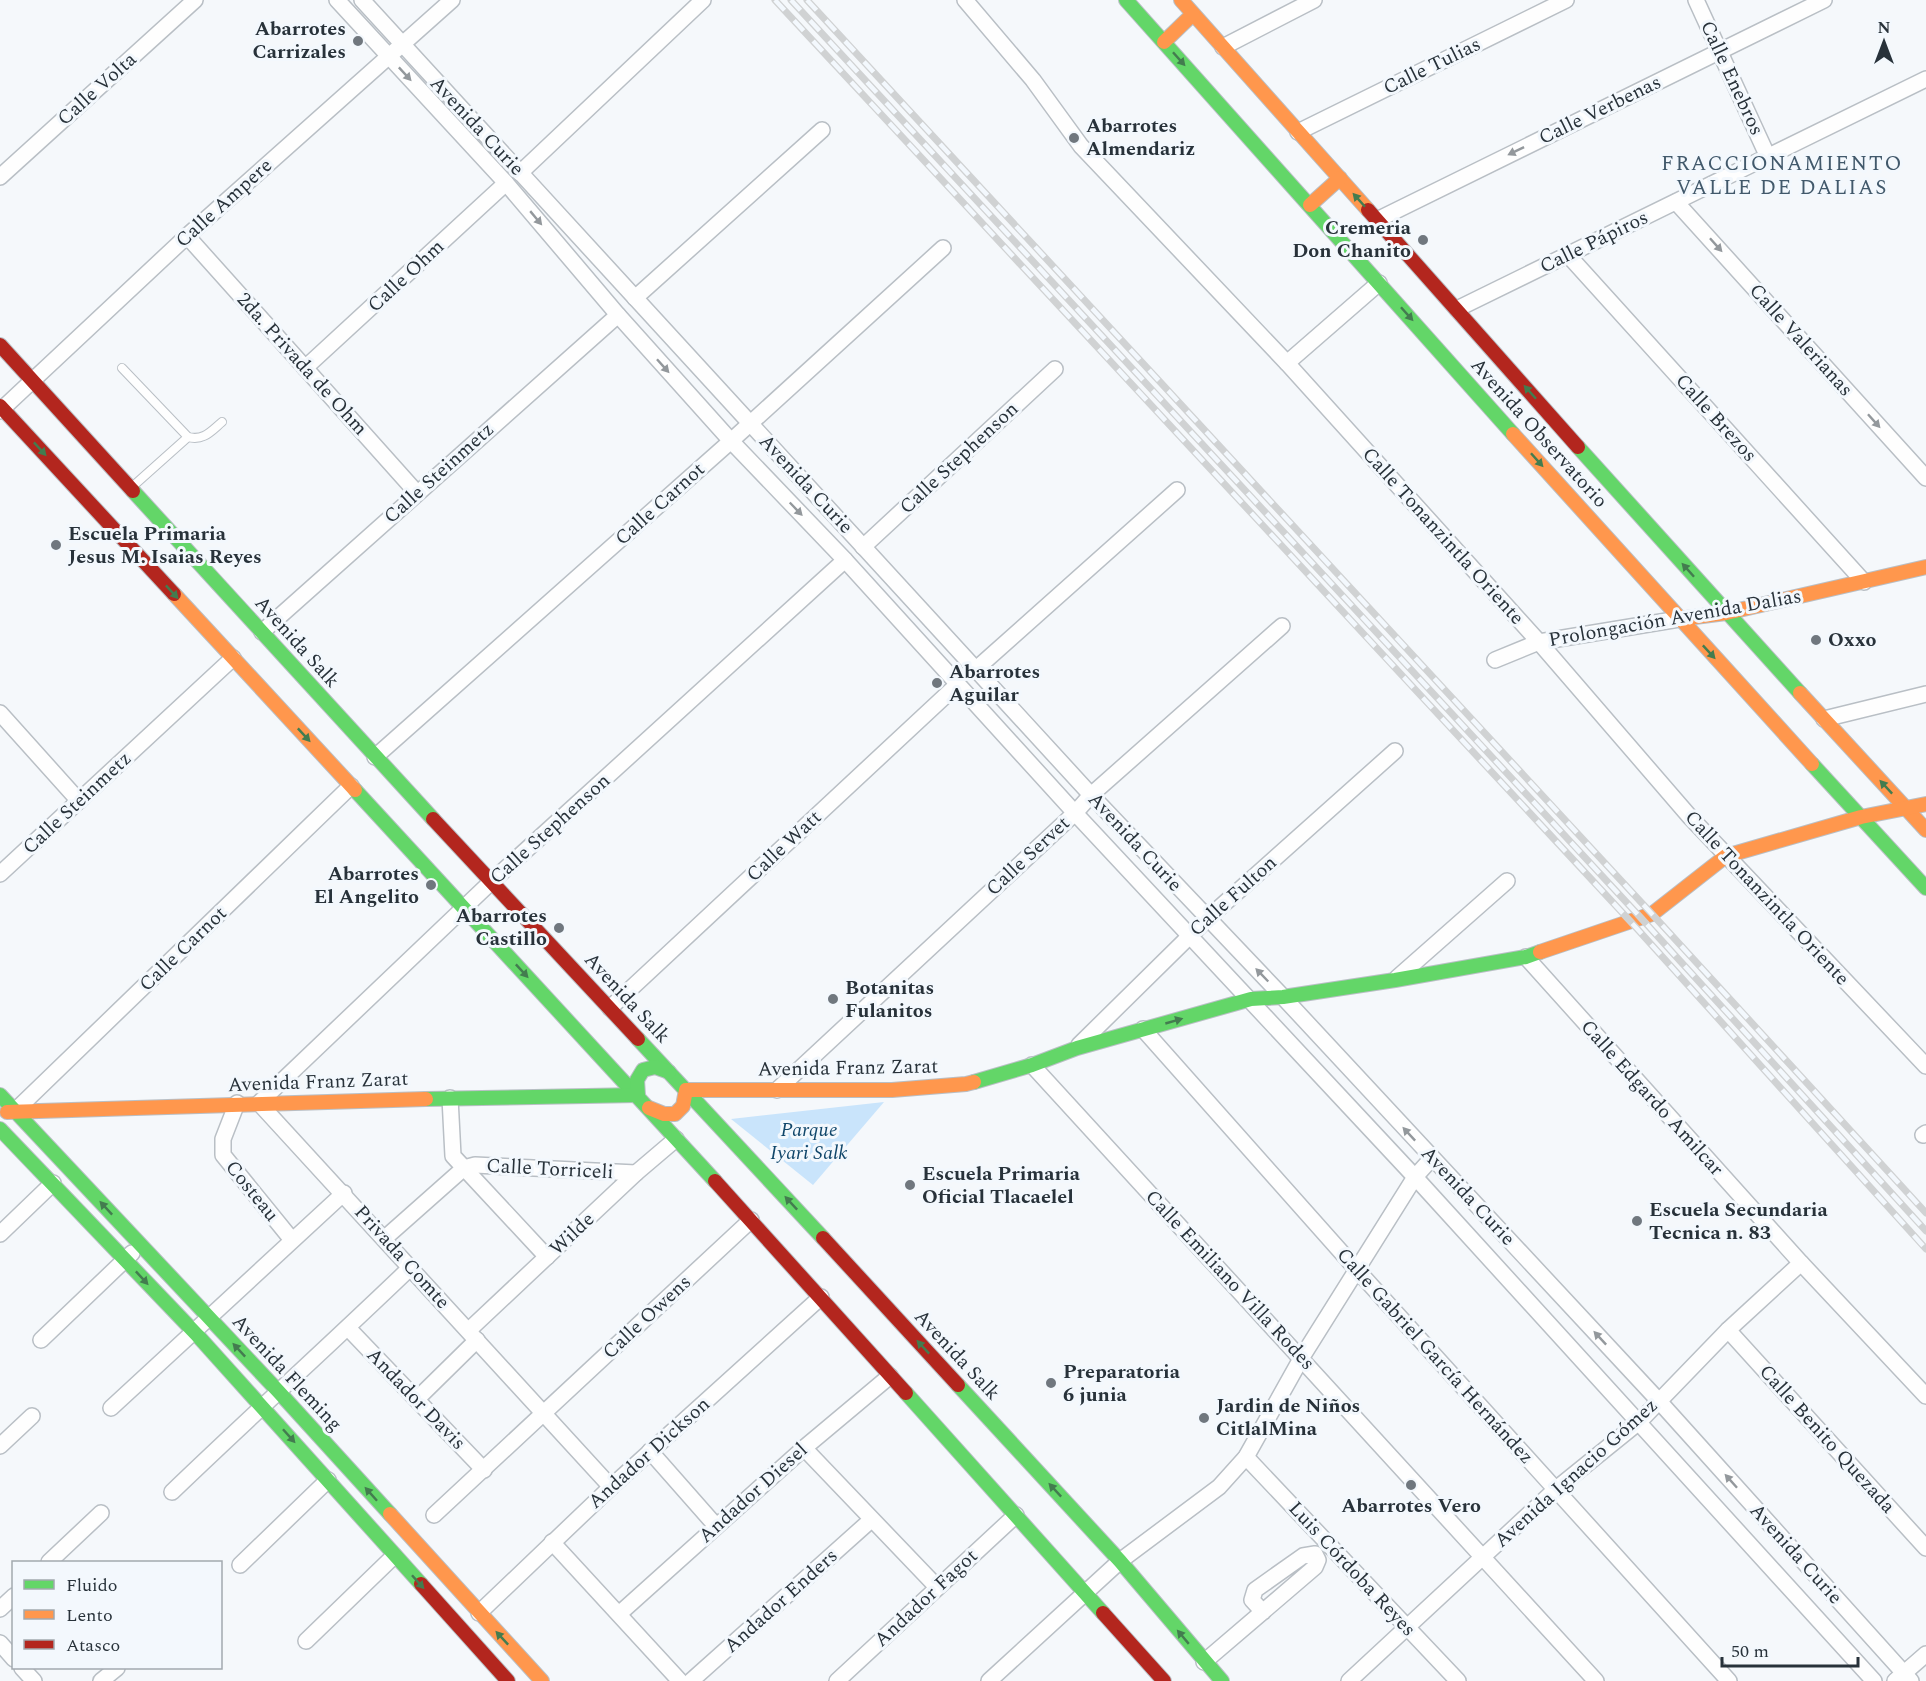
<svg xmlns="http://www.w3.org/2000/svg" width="1926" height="1681" font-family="Spectral,serif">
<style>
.green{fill:#c9e4fb}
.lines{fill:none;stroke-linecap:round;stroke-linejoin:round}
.lane-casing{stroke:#b9bfc5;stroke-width:10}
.street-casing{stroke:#b9bfc5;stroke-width:18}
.fast-casing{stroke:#b9bfc5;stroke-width:16}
.slow-casing{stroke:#b9bfc5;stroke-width:16}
.jam-casing{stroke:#b9bfc5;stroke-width:16}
.lane{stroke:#fefefe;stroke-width:8}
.street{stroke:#fefefe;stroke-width:15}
.fast{stroke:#63d668;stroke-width:14}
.slow{stroke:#ff974d;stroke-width:14}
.jam{stroke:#b3261e;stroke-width:14}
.rail-casing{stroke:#d0d2d3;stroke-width:7}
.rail{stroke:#f3f8fd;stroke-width:4.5;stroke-dasharray:14;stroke-linecap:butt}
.oneway{fill:#437c4f}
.oneway2{fill:#93989c}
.poi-dot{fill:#70777e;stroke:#f3f8fd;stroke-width:2}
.labels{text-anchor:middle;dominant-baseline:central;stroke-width:6;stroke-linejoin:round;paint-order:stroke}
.poi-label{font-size:20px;font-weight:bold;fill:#28323a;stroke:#f3f8fd;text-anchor:start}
.street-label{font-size:20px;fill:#28323a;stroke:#f3f8fd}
.park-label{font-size:20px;font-style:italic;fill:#10466a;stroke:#f3f8fd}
.neighbourhood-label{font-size:21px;letter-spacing:1.5px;fill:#42596b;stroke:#f3f8fd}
</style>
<rect width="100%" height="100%" fill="#f5f8fb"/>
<polygon class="green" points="884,1102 813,1185 731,1119"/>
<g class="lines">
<defs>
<g id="lane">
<path d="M122 368 188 437C204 441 211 431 222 422"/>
<polyline points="132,487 188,437"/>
</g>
<g id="street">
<polyline points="337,0 506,183 618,315 731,441 845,560 1075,813 1415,1177 1874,1681"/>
<polyline points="362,0 1091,795 1283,997 1658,1400 1911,1681"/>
<polyline points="965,0 1033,80 1081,146 1287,363 1539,642 1690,817 1926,1066"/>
<polyline points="1696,0 1768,157"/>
<polyline points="1223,47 1314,0"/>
<polyline points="1298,132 1566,0"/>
<polyline points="520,173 703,0"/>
<polyline points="0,177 195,0"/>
<polyline points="1676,202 1926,478"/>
<polyline points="1377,220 1824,0"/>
<polyline points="187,236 417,493"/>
<polyline points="1568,255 1864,582"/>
<polyline points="635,298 822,130"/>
<polyline points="1457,309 1926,79"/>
<polyline points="1287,363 1379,283"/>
<polyline points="305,368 506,183"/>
<polyline points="0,411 187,236 452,0"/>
<polyline points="863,547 1055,369"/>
<polyline points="262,632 618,315"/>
<polyline points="1495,660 1539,642 1679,619"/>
<polyline points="975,670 1177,490"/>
<polyline points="0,713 79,801"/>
<polyline points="1824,719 1926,694"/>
<polyline points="375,757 731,441 943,248"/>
<polyline points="0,874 233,658"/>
<polyline points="1526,957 1801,1263 1926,1396"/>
<polyline points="1397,978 1507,881"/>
<polyline points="610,1008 958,684"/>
<polyline points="1143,1029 1358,1271 1729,1681"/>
<polyline points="1079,1045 1208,918 1395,751"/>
<polyline points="1032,1065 1596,1681"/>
<polyline points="777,1090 1075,813 1091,795 1282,626"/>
<polyline points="450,1098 453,1156 547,1257"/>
<polyline points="237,1103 223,1139 223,1155 292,1240"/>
<polyline points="15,1111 351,786"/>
<polyline points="1923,1135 1926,1133"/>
<polyline points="0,1234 53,1183"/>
<polyline points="385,1238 464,1168 475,1165 636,1173"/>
<polyline points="348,1328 484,1470"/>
<polyline points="469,1330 636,1173 676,1139"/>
<polyline points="1728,1330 1926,1548"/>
<polyline points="41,1340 132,1253"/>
<polyline points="417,1399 477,1340"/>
<polyline points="111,1408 344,1193"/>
<polyline points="0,1446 32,1416"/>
<polyline points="804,1448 937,1587"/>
<polyline points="650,1451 716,1526"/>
<polyline points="1246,1457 1458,1681"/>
<polyline points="611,1487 259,1103 491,882 845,560"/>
<path d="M172 1492C251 1416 332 1343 411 1267"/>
<polyline points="434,1515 751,1220"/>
<polyline points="552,1542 680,1681"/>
<polyline points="49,1562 101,1513"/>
<polyline points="240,1565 328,1480"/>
<polyline points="0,1609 14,1596"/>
<polyline points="479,1613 611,1487 821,1297"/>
<polyline points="619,1614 804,1448 890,1376"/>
<polyline points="306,1641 394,1556"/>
<polyline points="0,1643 14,1659"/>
<polyline points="1204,1662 1315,1567 1318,1560 1315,1554 1303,1556 1255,1590 1252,1600 1263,1612"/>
<polyline points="22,1668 34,1681"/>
<polyline points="101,1681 117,1668"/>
<polyline points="691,1681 871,1520"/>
<polyline points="837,1681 1016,1515"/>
<polyline points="989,1681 1120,1561 1219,1487 1246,1457 1302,1357 1415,1177 1432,1158"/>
<polyline points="1349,1681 1556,1489 1639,1422 1728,1330 1801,1263"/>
<polyline points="1895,1681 1926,1654"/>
</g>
<g id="fast">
<polyline points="1126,0 1513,434"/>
<polyline points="1578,447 1800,693"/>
<polyline points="133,491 433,819"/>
<polyline points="1812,764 1926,888"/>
<polyline points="355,790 715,1181"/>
<polyline points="638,1039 823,1238"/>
<polyline points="974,1082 1032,1065 1077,1048 1251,999 1283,997 1395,980 1526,957 1540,952"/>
<polyline points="0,1095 278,1391 390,1514"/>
<polyline points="426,1099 638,1095 637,1080 643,1070 655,1067 669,1072"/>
<polyline points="0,1129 198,1336 421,1584"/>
<polyline points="958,1385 1120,1561 1222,1681"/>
<polyline points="906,1393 1103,1613"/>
</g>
<g id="slow">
<polyline points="1181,0 1368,210"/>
<polyline points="1164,42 1193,14"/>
<polyline points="1310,205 1340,178"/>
<polyline points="1513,434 1812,764"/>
<polyline points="174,594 355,790"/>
<polyline points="1679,619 1726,613 1926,567"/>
<polyline points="1800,693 1926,830"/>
<polyline points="1540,952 1652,914 1726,856 1861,817 1926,804"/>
<polyline points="649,1108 664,1114 675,1114 683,1106 686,1090 892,1090 966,1084 974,1082"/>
<polyline points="7,1112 426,1099"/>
<polyline points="390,1514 542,1681"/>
</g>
<g id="jam">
<polyline points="1368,210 1578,447"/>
<polyline points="0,345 133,491"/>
<polyline points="0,406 174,594"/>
<polyline points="433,819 638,1039"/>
<polyline points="715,1181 906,1393"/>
<polyline points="823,1238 958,1385"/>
<polyline points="421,1584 508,1681"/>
<polyline points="1103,1613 1164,1681"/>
</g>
</defs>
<use href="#lane" class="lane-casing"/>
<use href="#street" class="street-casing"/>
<use href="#fast" class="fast-casing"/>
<use href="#slow" class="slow-casing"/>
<use href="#jam" class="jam-casing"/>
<use href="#lane" class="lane"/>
<use href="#street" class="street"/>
<use href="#fast" class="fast"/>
<use href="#slow" class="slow"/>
<use href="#jam" class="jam"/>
<defs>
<g id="rail">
<polyline points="775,0 1631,922 1926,1249"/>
<polyline points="791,0 1641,918 1926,1231"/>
<polyline points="807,0 1652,914 1926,1213"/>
</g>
</defs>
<use href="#rail" class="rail-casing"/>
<use href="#rail" class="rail"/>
</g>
<defs><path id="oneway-solid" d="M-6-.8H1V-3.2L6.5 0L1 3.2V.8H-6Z" transform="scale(1.5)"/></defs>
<g class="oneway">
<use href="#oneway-solid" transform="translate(1179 59) rotate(48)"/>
<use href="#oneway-solid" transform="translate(1359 200) rotate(-132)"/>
<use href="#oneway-solid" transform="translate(1407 314) rotate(48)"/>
<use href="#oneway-solid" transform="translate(1530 392) rotate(-132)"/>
<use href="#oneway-solid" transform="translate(40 449) rotate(47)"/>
<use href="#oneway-solid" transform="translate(1537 460) rotate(48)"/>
<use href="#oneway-solid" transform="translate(1688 570) rotate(-132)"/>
<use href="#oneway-solid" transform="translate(172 592) rotate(47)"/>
<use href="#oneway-solid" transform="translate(1709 652) rotate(47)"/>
<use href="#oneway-solid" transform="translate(304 735) rotate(47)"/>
<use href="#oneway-solid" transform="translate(1886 787) rotate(-133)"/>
<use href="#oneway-solid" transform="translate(522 971) rotate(47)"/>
<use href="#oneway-solid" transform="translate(1174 1021) rotate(-16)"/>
<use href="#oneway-solid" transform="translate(791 1203) rotate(-133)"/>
<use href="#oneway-solid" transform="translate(106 1208) rotate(-133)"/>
<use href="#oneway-solid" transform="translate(142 1278) rotate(47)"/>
<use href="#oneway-solid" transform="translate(923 1347) rotate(-133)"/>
<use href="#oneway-solid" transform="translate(239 1350) rotate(-133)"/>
<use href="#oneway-solid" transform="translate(289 1436) rotate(48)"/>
<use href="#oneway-solid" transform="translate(1055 1490) rotate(-133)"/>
<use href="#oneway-solid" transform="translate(371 1494) rotate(-132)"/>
<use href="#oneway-solid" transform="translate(418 1582) rotate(48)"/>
<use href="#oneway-solid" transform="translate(1183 1637) rotate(-130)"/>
<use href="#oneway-solid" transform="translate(502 1638) rotate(-133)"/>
</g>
<g class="oneway2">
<use href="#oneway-solid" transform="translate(405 74) rotate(47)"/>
<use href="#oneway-solid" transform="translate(1516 151) rotate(154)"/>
<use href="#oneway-solid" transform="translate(536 218) rotate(50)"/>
<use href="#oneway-solid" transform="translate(1716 245) rotate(48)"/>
<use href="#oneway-solid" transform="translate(663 366) rotate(48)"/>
<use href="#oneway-solid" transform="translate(1874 421) rotate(48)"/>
<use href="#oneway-solid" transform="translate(796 509) rotate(46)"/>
<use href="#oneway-solid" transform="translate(1262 975) rotate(-134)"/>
<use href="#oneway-solid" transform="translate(1409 1134) rotate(-133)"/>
<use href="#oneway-solid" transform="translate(1600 1338) rotate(-133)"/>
<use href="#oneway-solid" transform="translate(1731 1481) rotate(-132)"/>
</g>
<g class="poi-dot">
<circle cx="358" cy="41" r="6"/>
<circle cx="1074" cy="138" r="6"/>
<circle cx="1423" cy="240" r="6"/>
<circle cx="56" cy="545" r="6"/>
<circle cx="1816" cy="640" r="6"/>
<circle cx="937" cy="683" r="6"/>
<circle cx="431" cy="885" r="6"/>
<circle cx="559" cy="928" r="6"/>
<circle cx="833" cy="999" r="6"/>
<circle cx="910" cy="1185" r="6"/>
<circle cx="1637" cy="1221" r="6"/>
<circle cx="1051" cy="1383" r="6"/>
<circle cx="1204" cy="1418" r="6"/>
<circle cx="1411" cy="1485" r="6"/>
</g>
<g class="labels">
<g class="poi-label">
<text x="346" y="29" text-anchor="end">Abarrotes<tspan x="346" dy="23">Carrizales</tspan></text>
<text x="1086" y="126">Abarrotes<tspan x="1086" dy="23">Almendariz</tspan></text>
<text x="1411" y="228" text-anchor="end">Cremeria<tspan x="1411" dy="23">Don Chanito</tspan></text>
<text x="68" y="534">Escuela Primaria<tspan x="68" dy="23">Jesus M. Isaias Reyes</tspan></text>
<text x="1828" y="640">Oxxo</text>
<text x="949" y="672">Abarrotes<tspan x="949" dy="23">Aguilar</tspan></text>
<text x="419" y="874" text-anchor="end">Abarrotes<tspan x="419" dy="23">El Angelito</tspan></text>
<text x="547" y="916" text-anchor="end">Abarrotes<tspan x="547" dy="23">Castillo</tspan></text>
<text x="845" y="988">Botanitas<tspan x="845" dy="23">Fulanitos</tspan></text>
<text x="922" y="1174">Escuela Primaria<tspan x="922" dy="23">Oficial Tlacaelel</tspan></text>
<text x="1649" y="1210">Escuela Secundaria<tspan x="1649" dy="23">Tecnica n. 83</tspan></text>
<text x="1063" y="1372">Preparatoria<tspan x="1063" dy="23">6 junia</tspan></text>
<text x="1216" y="1406">Jardin de Niños<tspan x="1216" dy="23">CitlalMina</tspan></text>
<text x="1411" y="1506" text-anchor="middle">Abarrotes Vero</text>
</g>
<g class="street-label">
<text transform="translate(1432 66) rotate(-26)">Calle Tulias</text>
<text transform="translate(1732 78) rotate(65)">Calle Enebros</text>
<text transform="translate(97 89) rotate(-42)">Calle Volta</text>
<text transform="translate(1600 110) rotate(-26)">Calle Verbenas</text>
<text transform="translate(477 126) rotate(47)">Avenida Curie</text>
<text transform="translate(224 203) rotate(-42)">Calle Ampere</text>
<text transform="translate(1594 242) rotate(-26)">Calle Pápiros</text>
<text transform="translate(406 276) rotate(-43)">Calle Ohm</text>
<text transform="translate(1801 340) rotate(48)">Calle Valerianas</text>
<text transform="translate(302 364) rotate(48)">2da. Privada de Ohm</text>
<text transform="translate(1716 418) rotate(48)">Calle Brezos</text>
<text transform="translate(1539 433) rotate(48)">Avenida Observatorio</text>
<text transform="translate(959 458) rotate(-43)">Calle Stephenson</text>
<text transform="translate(439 473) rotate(-42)">Calle Steinmetz</text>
<text transform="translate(806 484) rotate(47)">Avenida Curie</text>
<text transform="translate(660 504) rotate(-42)">Calle Carnot</text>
<text transform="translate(1443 536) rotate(48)">Calle Tonanzintla Oriente</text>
<text transform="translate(1675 618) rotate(-10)">Prolongación Avenida Dalias</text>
<text transform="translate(297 642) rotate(48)">Avenida Salk</text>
<text transform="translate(77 803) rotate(-43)">Calle Steinmetz</text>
<text transform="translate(550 829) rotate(-42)">Calle Stephenson</text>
<text transform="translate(1135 842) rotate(47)">Avenida Curie</text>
<text transform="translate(784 846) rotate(-43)">Calle Watt</text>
<text transform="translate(1028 856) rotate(-43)">Calle Servet</text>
<text transform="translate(1233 896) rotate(-42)">Calle Fulton</text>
<text transform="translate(1767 898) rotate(47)">Calle Tonanzintla Oriente</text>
<text transform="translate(183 949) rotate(-44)">Calle Carnot</text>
<text transform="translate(627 998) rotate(47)">Avenida Salk</text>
<text transform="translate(848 1068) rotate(-1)">Avenida Franz Zarat</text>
<text transform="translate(318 1082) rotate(-2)">Avenida Franz Zarat</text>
<text transform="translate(1652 1098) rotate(48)">Calle Edgardo Amilcar</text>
<text transform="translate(550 1169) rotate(3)">Calle Torriceli</text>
<text transform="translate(252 1191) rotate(51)">Costeau</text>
<text transform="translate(1468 1196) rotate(47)">Avenida Curie</text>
<text transform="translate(572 1234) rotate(-43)">Wilde</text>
<text transform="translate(402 1257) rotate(48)">Privada Comte</text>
<text transform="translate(1230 1280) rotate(47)">Calle Emiliano Villa Rodes</text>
<text transform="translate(647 1317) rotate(-43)">Calle Owens</text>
<text transform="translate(957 1355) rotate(47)">Avenida Salk</text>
<text transform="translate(1435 1356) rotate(48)">Calle Gabriel García Hernández</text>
<text transform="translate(287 1373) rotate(47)">Avenida Fleming</text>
<text transform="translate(416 1399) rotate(46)">Andador Davis</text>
<text transform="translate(1827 1439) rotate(48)">Calle Benito Quezada</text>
<text transform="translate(649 1453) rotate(-42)">Andador Dickson</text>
<text transform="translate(1576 1473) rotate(-42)">Avenida Ignacio Gómez</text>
<text transform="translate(753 1493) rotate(-42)">Andador Diesel</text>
<text transform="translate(1796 1554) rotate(48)">Avenida Curie</text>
<text transform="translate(1352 1569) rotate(47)">Luis Córdoba Reyes</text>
<text transform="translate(926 1598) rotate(-43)">Andador Fagot</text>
<text transform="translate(781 1601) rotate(-42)">Andador Enders</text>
</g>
<g class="park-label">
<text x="809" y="1130">Parque<tspan x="809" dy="23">Iyari Salk</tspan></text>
</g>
<g class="neighbourhood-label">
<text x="1782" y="164">FRACCIONAMIENTO<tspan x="1782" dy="24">VALLE DE DALIAS</tspan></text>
</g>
</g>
<rect x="12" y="1561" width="210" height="108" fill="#f3f8fd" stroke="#a2a9af" stroke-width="1.5"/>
<rect x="24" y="1580" width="30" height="9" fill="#63d668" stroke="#a2a9af" stroke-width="1.5"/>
<text x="66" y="1591" font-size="18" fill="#28323a">Fluido</text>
<rect x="24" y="1610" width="30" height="9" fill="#ff974d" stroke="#a2a9af" stroke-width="1.5"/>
<text x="66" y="1621" font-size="18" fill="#28323a">Lento</text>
<rect x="24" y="1640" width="30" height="9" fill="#b3261e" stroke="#a2a9af" stroke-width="1.5"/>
<text x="66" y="1651" font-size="18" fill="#28323a">Atasco</text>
<g transform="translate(1884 42)" stroke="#f3f8fd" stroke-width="4.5" paint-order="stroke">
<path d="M0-4.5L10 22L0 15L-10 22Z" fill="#28323a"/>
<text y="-9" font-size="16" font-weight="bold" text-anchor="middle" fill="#28323a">N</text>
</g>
<path d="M1722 1657v9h136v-9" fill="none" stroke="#28323a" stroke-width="3"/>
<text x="1731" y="1657" font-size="18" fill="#28323a" stroke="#f3f8fd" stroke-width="4.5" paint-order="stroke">50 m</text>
</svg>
